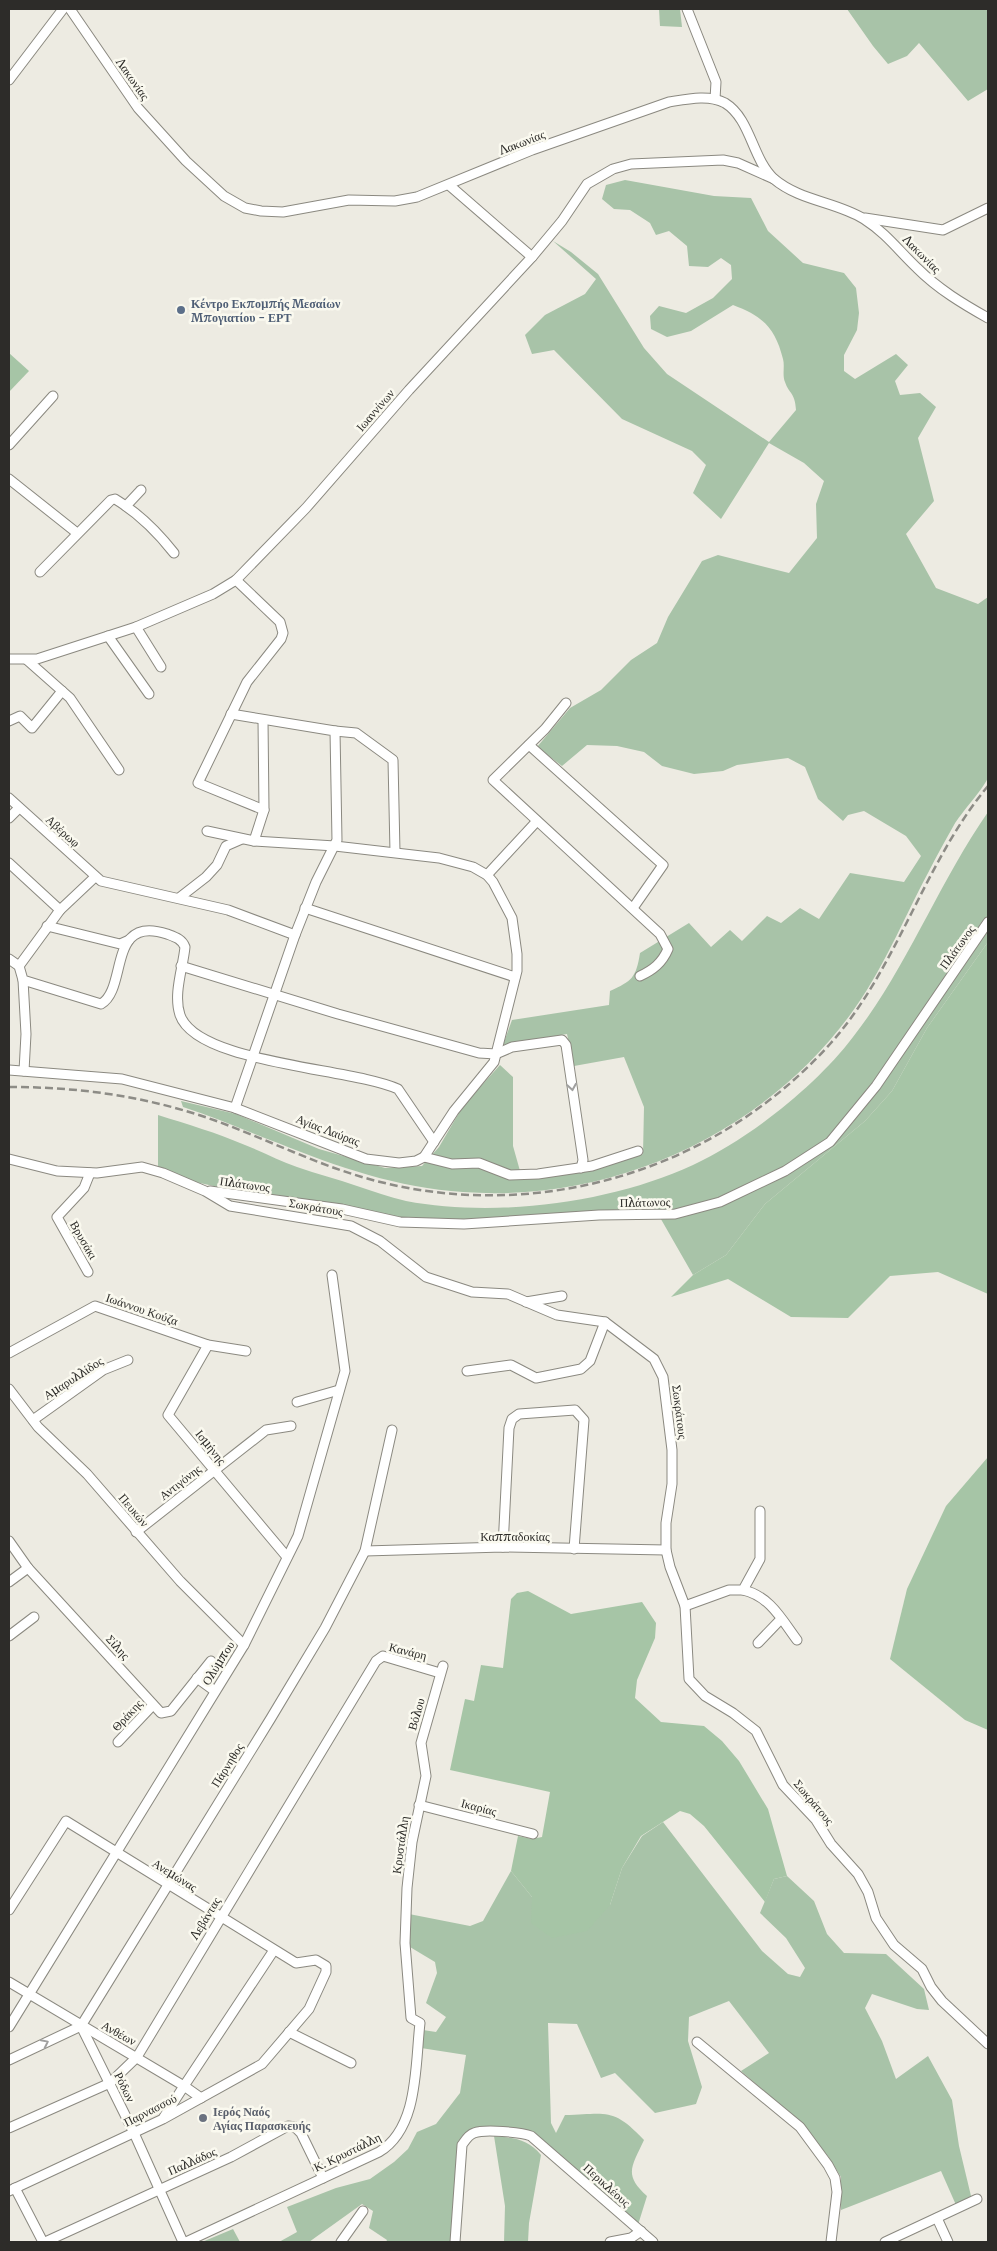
<svg xmlns="http://www.w3.org/2000/svg" width="997" height="2251" font-family="Merriweather,serif">
<style>
.green{fill:#a8c3a8}
.forest{fill:#a6c5a6}
.lines{fill:none;stroke-linecap:round;stroke-linejoin:round}
.minor-casing{stroke:#8b8980;stroke-width:11}
.minor{stroke:#fff;stroke-width:9}
.rail{stroke:#8d8c86;stroke-width:2.5;stroke-dasharray:8 4;stroke-linecap:butt}
.oneway{stroke:#a0a09f}
.service-dot{fill:#5c6f8a;stroke:#faf9ef;stroke-width:2}
.worship-dot{fill:#6b7280;stroke:#faf9ef;stroke-width:2}
.labels{text-anchor:middle;dominant-baseline:central;stroke-width:5;stroke-linejoin:round;paint-order:stroke}
.street-label{font-size:12px;fill:#2d2c29;stroke:#faf9ef}
.service-label{font-size:12px;font-weight:bold;fill:#4e5e75;stroke:#faf9ef;text-anchor:start}
.worship-label{font-size:12px;font-weight:bold;fill:#5b616d;stroke:#faf9ef;text-anchor:start}
</style>
<rect width="100%" height="100%" fill="#edebe2"/>
<g class="green">
<polygon points="659,9 680,9 682,27 660,26"/>
<polygon points="847,9 988,9 988,89 968,101 919,43 907,56 888,64 873,46"/>
<path d="M625 180 714 196 751 198 768 231 803 263 844 273 856 288 859 313 857 330 844 355V371L855 379 896 354 908 365 895 381 900 395 920 393 936 407 918 438 934 501 906 534 936 588 978 604 988 597C988 641 988 685 988 729 988 743 991 762 988 777 986 786 960 814 954 825 945 841 936 857 928 873 903 920 882 972 850 1015 761 1135 612 1203 463 1192 399 1188 337 1167 278 1143 246 1131 215 1117 183 1107L181 1101 236 1114 319 1149 385 1168 422 1166 439 1147 463 1106 500 1065 513 1077V1146L522 1178 582 1172 643 1154 644 1107 624 1057 574 1066 567 1034 503 1045 512 1020 609 1005 610 991C632 981 636 978 640 953L689 923 711 947 730 930 742 941 767 916 781 923 800 908 819 919 850 873 904 882 921 856 906 836 864 811 848 815 843 821 818 799 805 767 788 758 737 765 723 771 694 774 662 766 644 752 617 746 587 745 562 766 537 747 570 708 601 690 631 660 657 643 668 617 702 561 718 555 789 573 817 538 816 504 824 481 804 463 769 443 721 519 693 493 706 465 692 451 622 419 554 350 532 354 525 335 545 315 585 294 596 279 553 241 571 252 598 274 644 348 667 374 769 442 796 410C795 392 789 394 785 382 782 375 785 366 783 359 775 327 762 316 733 305L691 331 667 337 651 329 650 316 659 306 686 313 713 298 732 279 731 265 721 258 708 267 689 266 687 246 669 231 656 235 650 223 630 210 614 209 602 199 606 185Z"/>
<path d="M988 812V942L927 1028 892 1091 865 1121 765 1204 726 1255 693 1275 654 1207 466 1221 403 1218 236 1191 191 1181 158 1167V1115C187 1124 217 1133 245 1145 263 1152 280 1161 297 1167 317 1174 337 1179 357 1186 373 1191 389 1197 406 1201 496 1218 611 1203 693 1165 749 1139 816 1086 853 1037 907 968 938 884 988 812Z"/>
<path d="M663 1822 762 1951 788 1974 800 1977 805 1968 786 1938 760 1913 774 1879 787 1876 814 1901 827 1934 844 1953 886 1954 924 1989 929 2010 917 2009 872 1994 865 2008 882 2041 896 2079 928 2056 952 2100 959 2146 971 2196 956 2205 941 2171 841 2210V2177L828 2156 802 2124 741 2071 769 2053 729 2001 689 2017 688 2041 702 2087 696 2104 655 2113 615 2073 601 2078 577 2024 548 2023 551 2123 556 2133 565 2115C607 2114 613 2107 644 2140 632 2166 623 2175 647 2196L637 2228 529 2132 464 2135 452 2242H386L387 2240 369 2228 373 2211 362 2204 309 2242H279L297 2232 287 2207 336 2188 370 2179 394 2162 408 2149 417 2132 436 2124 460 2093 466 2055 421 2048 423 2030 436 2032 446 2017 426 2003 437 1973 435 1962 410 1947 409 1914 470 1926 483 1921 511 1871 532 1897 610 1905 622 1868 642 1836Z"/>
<path d="M494 2136C514 2138 528 2139 541 2155L529 2223 528 2242H504L505 2206Z"/>
<polygon points="233,2229 240,2242 202,2242"/>
</g>
<g class="forest">
<polygon points="9,353 29,371 9,392"/>
<polygon points="988,942 988,1294 938,1272 890,1276 848,1318 791,1317 728,1279 671,1297 693,1275 726,1255 765,1204 865,1121 892,1091 927,1028"/>
<polygon points="988,1457 988,1730 965,1720 890,1659 907,1589 946,1506"/>
<polygon points="528,1591 571,1614 642,1602 656,1623 655,1638 637,1680 635,1698 661,1722 704,1726 722,1741 739,1761 768,1809 787,1876 774,1879 765,1902 704,1826 690,1814 680,1811 641,1836 622,1868 610,1905 587,1931 552,1938 531,1923 532,1897 511,1871 518,1836 532,1839 542,1837 550,1792 450,1770 465,1699 474,1701 481,1665 503,1668 511,1599 517,1593"/>
</g>
<g class="lines">
<defs>
<g id="minor">
<path d="M70 9 138 108 186 161 224 196 245 208 261 211 283 212 349 200 395 201 417 197 532 150 669 102C687 99 709 94 725 103 751 119 752 159 774 179 800 201 837 202 864 219 886 233 899 251 917 268 938 289 963 304 988 318"/>
<polyline points="687,9 716,82 715,99"/>
<polyline points="9,80 63,9"/>
<polyline points="449,185 532,257 562,221 587,184 613,169 631,164 723,160 738,163 774,179"/>
<polyline points="865,218 943,230 988,208"/>
<polyline points="9,445 53,396"/>
<polyline points="9,479 77,533"/>
<polyline points="126,506 141,490"/>
<path d="M40 572 111 500 115 499C137 512 159 534 174 553"/>
<polyline points="236,580 306,508 409,390 532,257"/>
<polyline points="136,627 213,594 236,580 280,622 283,633 281,639 247,682 198,783 264,810"/>
<polyline points="108,636 149,694"/>
<polyline points="9,659 37,659 136,627 161,667"/>
<polyline points="27,660 70,698 119,770"/>
<path d="M566 703 545 729 493 780 660 934 668 949C662 963 653 970 640 976"/>
<polyline points="231,714 335,731 337,840 316,882 295,935 235,1108"/>
<polyline points="9,721 20,716 32,728 62,691"/>
<polyline points="335,731 356,733 393,760 395,852"/>
<polyline points="529,745 663,865 633,908"/>
<polyline points="9,798 101,881 228,910 295,935"/>
<polyline points="9,818 19,808"/>
<polyline points="207,831 254,841 335,846 439,858 473,867 487,875 493,882 512,918 517,954 517,971 496,1054 494,1062 454,1111 424,1157"/>
<polyline points="254,841 264,810 263,720"/>
<polyline points="9,863 60,910"/>
<polyline points="487,875 537,821"/>
<polyline points="179,898 206,877 217,865 226,846 242,839"/>
<polyline points="305,908 515,977"/>
<polyline points="47,926 120,944 129,940"/>
<path d="M9 959 19 966 23 980 101 1004C128 989 107 914 167 934 175 937 182 939 185 947 183 968 173 994 180 1015 197 1064 353 1068 398 1089L434 1142"/>
<polyline points="19,966 60,910 95,877"/>
<polyline points="181,966 338,1014 479,1053 496,1054 512,1047 562,1040 566,1045 583,1160 581,1168"/>
<polyline points="23,980 26,1034 24,1071"/>
<polyline points="9,1070 122,1079 235,1108 366,1159 399,1163 416,1161 424,1157 452,1164 479,1163 510,1175 538,1174 592,1166 638,1151"/>
<polyline points="9,1159 57,1171 97,1173 142,1167 163,1173 205,1191 230,1206 351,1226 380,1241 426,1277 472,1292 508,1294 557,1315 605,1322 654,1359 663,1377 672,1450 672,1484 666,1523 666,1550 670,1567 685,1606 689,1679 705,1696 733,1713 756,1731 783,1785 816,1820 831,1844 858,1874 868,1892 876,1918 894,1945 922,1969 931,1987 942,2001 988,2044"/>
<polyline points="210,1191 342,1209 400,1222 464,1224 599,1215 675,1214 720,1202 785,1171 830,1142 876,1086 988,922"/>
<polyline points="88,1272 57,1217 84,1188 90,1173"/>
<polyline points="526,1302 562,1296"/>
<polyline points="208,1345 168,1415 287,1557"/>
<polyline points="9,1353 95,1306 208,1345 246,1351"/>
<polyline points="467,1371 511,1365 536,1378 581,1369 590,1361 605,1322"/>
<polyline points="9,1389 38,1427 87,1474 180,1581 244,1645"/>
<polyline points="297,1402 339,1390"/>
<polyline points="33,1420 103,1370 128,1360"/>
<polyline points="136,1532 266,1430 291,1426"/>
<polyline points="9,1541 28,1568 161,1713 171,1711 211,1661"/>
<polyline points="503,1547 509,1428 512,1419 519,1414 575,1410 584,1420 574,1549"/>
<polyline points="365,1551 503,1547 666,1550"/>
<polyline points="9,1582 28,1568"/>
<path d="M743 1590C770 1596 782 1620 797 1640"/>
<polyline points="685,1606 729,1590 743,1590 760,1559 760,1511"/>
<polyline points="9,1636 34,1617"/>
<polyline points="758,1643 781,1619"/>
<polyline points="197,1678 215,1691"/>
<polyline points="118,1742 153,1705"/>
<polyline points="419,1805 533,1834"/>
<polyline points="9,1910 66,1821 296,1963 316,1960 326,1966 326,1972 309,2009 262,2064 163,2119 9,2191"/>
<polyline points="9,1982 184,2086 164,2117"/>
<polyline points="81,2026 134,2133 183,2242"/>
<polyline points="9,2027 244,1645 298,1536 345,1371 332,1275"/>
<polyline points="289,2032 351,2063"/>
<polyline points="697,2042 800,2127 828,2165 835,2178 837,2192 831,2242"/>
<polyline points="9,2060 81,2026 271,1718 325,1628 365,1551 392,1430"/>
<polyline points="201,2098 184,2086 274,1950"/>
<polyline points="9,2128 110,2083 137,2057 376,1661 383,1656 440,1673"/>
<polyline points="15,2188 43,2242"/>
<polyline points="937,2218 948,2242"/>
<polyline points="45,2242 231,2157 288,2126 295,2127 301,2133 323,2178"/>
<path d="M186 2242 379 2152C419 2128 415 2065 420 2023L411 2018 405 1943 407 1888 412 1842 426 1776 421 1743 443 1666"/>
<polyline points="341,2242 363,2211"/>
<path d="M455 2242 462 2145C465 2141 468 2135 474 2133 484 2129 521 2132 531 2136L653 2242"/>
<polyline points="610,2242 631,2238 641,2231"/>
<polyline points="885,2242 977,2199"/>
</g>
</defs>
<use href="#minor" class="minor-casing"/>
<use href="#minor" class="minor"/>
<path class="rail" d="M9 1087C75 1087 138 1095 202 1116 259 1135 311 1163 369 1179 535 1225 715 1172 830 1044 898 968 923 864 988 786"/>
</g>
<defs><path id="oneway-chevron" d="M-2-3.5L2.5 0L-2 3.5" fill="none" stroke-width="1.6" stroke-linecap="round" stroke-linejoin="round" transform="scale(1.25)"/></defs>
<g class="oneway">
<use href="#oneway-chevron" transform="translate(572 1087) rotate(81)"/>
<use href="#oneway-chevron" transform="translate(45 2043) rotate(-26)"/>
</g>
<circle class="service-dot" cx="181" cy="310" r="5"/>
<circle class="worship-dot" cx="203" cy="2118" r="5"/>
<g class="labels">
<g class="street-label">
<text transform="translate(133 79) rotate(55)">Λακωνίας</text>
<text transform="translate(522 142) rotate(-21)">Λακωνίας</text>
<text transform="translate(922 254) rotate(45)">Λακωνίας</text>
<text transform="translate(375 410) rotate(-49)">Ιωαννίνων</text>
<text transform="translate(63 831) rotate(42)">Αβέρωφ</text>
<text transform="translate(957 947) rotate(-54)">Πλάτωνος</text>
<text transform="translate(328 1130) rotate(21)">Αγίας Λαύρας</text>
<text transform="translate(245 1184) rotate(8)">Πλάτωνος</text>
<text transform="translate(645 1202) rotate(-1)">Πλάτωνος</text>
<text transform="translate(316 1207) rotate(10)">Σωκράτους</text>
<text transform="translate(84 1240) rotate(60)">Βρυσάκι</text>
<text transform="translate(142 1309) rotate(19)">Ιωάννου Κούζα</text>
<text transform="translate(73 1378) rotate(-33)">Αμαρυλλίδος</text>
<text transform="translate(680 1412) rotate(83)">Σωκράτους</text>
<text transform="translate(211 1447) rotate(51)">Ισμήνης</text>
<text transform="translate(180 1482) rotate(-38)">Αντιγόνης</text>
<text transform="translate(134 1510) rotate(50)">Πευκών</text>
<text x="515" y="1536">Καππαδοκίας</text>
<text transform="translate(118 1647) rotate(48)">Σίλης</text>
<text transform="translate(408 1651) rotate(14)">Κανάρη</text>
<text transform="translate(218 1663) rotate(-58)">Ολύμπου</text>
<text transform="translate(416 1714) rotate(-74)">Βόλου</text>
<text transform="translate(127 1715) rotate(-47)">Θράκης</text>
<text transform="translate(227 1765) rotate(-58)">Πάρνηθος</text>
<text transform="translate(814 1802) rotate(50)">Σωκράτους</text>
<text transform="translate(479 1807) rotate(15)">Ικαρίας</text>
<text transform="translate(400 1845) rotate(-82)">Κρυστάλλη</text>
<text transform="translate(175 1875) rotate(32)">Ανεμώνας</text>
<text transform="translate(205 1918) rotate(-59)">Λεβάντας</text>
<text transform="translate(119 2033) rotate(29)">Ανθέων</text>
<text transform="translate(125 2087) rotate(64)">Ρόδων</text>
<text transform="translate(150 2110) rotate(-27)">Παρνασσού</text>
<text transform="translate(347 2152) rotate(-26)">Κ. Κρυστάλλη</text>
<text transform="translate(192 2161) rotate(-24)">Παλλάδος</text>
<text transform="translate(607 2185) rotate(42)">Περικλέους</text>
</g>
<g class="service-label">
<text x="191" y="303">Κέντρο Εκπομπής Μεσαίων<tspan x="191" dy="14">Μπογιατίου - ΕΡΤ</tspan></text>
</g>
<g class="worship-label">
<text x="213" y="2111">Ιερός Ναός<tspan x="213" dy="14">Αγίας Παρασκευής</tspan></text>
</g>
</g>
<rect width="997" height="2251" fill="none" stroke="#2d2c29" stroke-width="20"/>
</svg>
